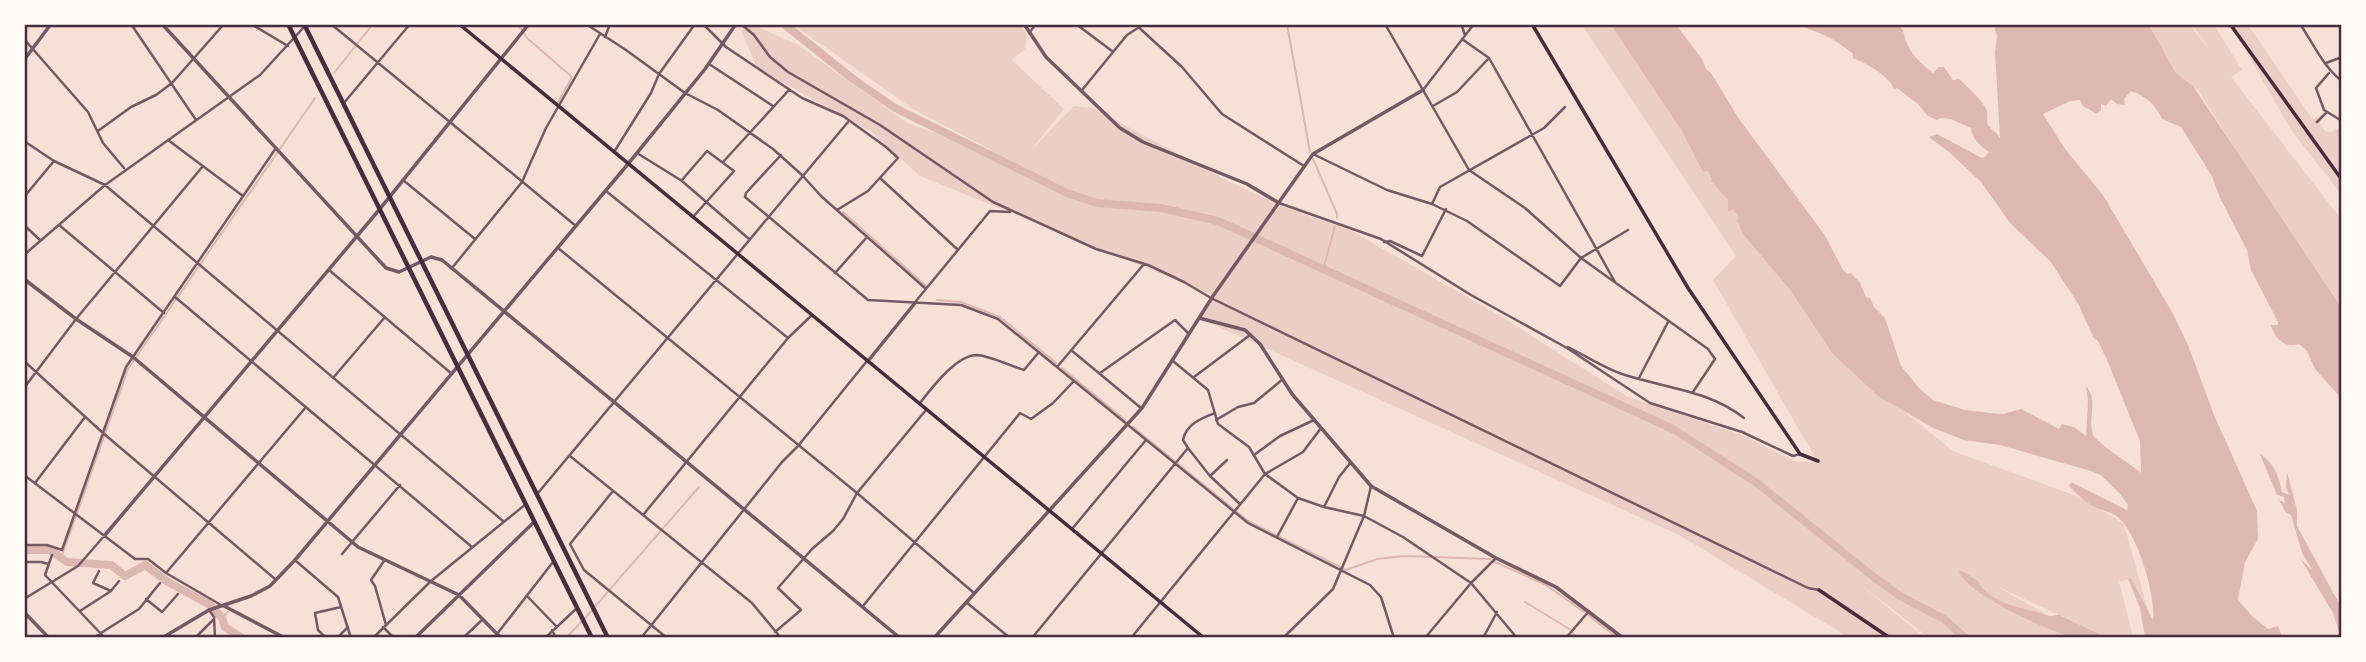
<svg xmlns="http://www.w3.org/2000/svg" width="2366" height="662" font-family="Manrope,sans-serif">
	<rect width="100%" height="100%" fill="#f7e1d7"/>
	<path fill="#ebcfc5" d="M754,25L798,45L909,124L993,151L913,109L794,25H1020L1027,35L1025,49L1012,60L1064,109L1031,150L1074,106L1093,108L1230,182L1286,208L1350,230L1502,317L1628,397L1742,435L1797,462L1817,461L1713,280L1736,256L1582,25H1620L1832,353L1953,451L2079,497L2124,524L2149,614L2131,578L2119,582L2133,637H2107L1996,586L2086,637H1928L1857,582L1924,637H1848L1679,535L1199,318L1213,295L920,176L870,131L757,68L741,30Z
		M2149,25H2190L2211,51L2192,25H2214L2242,70L2231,77L2341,219V312L2333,295L2274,210L2198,90L2177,74Z
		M2231,25H2248L2311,117L2313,119L2322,115L2319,123L2325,131L2330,132L2341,127V194L2291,130Z"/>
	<path fill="#dcb8b0" d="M1611,25H1676L1702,59L1706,69L1711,73L1739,119L1824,234L1843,270L1847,274L1851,273L1860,283L1866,297L1870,298L1874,307L1885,318L1901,366L1919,388L1933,400L1965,410L1990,413L2004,414L2021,409L2059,429L2062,424L2074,427L2086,436L2088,402L2086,386C2099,401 2087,418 2093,435C2097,443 2131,464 2141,473L2140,441L2107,360L2098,341L2093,337L2079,305L2050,261L2010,223L1981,182L1950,153L1929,137L1937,134L1982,158L1985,157L1989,152C1981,147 1972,139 1971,128L1951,119L1941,118L1937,120L1928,116L1918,104L1897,88L1894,89C1887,74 1867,64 1853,58V54C1836,39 1819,32 1797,25H1899C1904,31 1904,34 1906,41C1910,54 1923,65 1933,73L1939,67H1944L1953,80L1959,79C1969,89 1978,95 1985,107C1989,113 1986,120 1988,125C1990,128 1998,134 2000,138L1995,52L1997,36L1994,25H2149L2176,73L2193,86L2337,301L2342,311L2341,398L2315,369L2307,351L2299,344C2285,349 2275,339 2271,325H2278V322L2251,270L2247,250L2220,198L2212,176L2181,127L2162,119C2155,104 2147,97 2131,91L2124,99L2125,105L2117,104L2111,99L2106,106L2101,104V110L2097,114L2083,106L2080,100L2070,101L2043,114L2065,149L2103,195L2172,312L2188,345L2214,415L2257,511L2258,539L2245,562L2238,600L2252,616L2268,629L2278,626L2282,637H2145L2140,608L2128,579L2131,578L2153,620C2156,595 2136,528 2115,515C2110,512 2104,511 2099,509C2086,503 2078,496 2069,486L2071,482L2127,510L2128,505L2120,494L2101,475L2091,471L2000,445L1964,440L1933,428L1878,396L1832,353L1791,291L1743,234L1737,220L1739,218L1733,209L1728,212V200L1711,181L1712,179L1708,171L1703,172L1682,131Z
		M2260,454C2275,465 2278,474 2282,492L2289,495L2286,487L2287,472L2297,510V526L2341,607L2340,635L2333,613L2300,558L2313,571L2302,553L2291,515L2286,513L2279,500L2285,503L2284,497L2277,495Z
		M1959,571H1962L1978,581C1989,605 2027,608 2050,616L2059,615L2106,637C2096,638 2083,640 2073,637C2050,632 1964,593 1959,571Z"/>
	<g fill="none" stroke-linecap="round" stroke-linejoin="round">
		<path stroke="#dcb8b0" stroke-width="2" d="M518,24L527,38L572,77L558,102
			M1287,24L1310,152
			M334,73L373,24
			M1313,159L1337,214V218
			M843,212L926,286
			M1323,270L1335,226
			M937,300L961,302L1000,317L1056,363
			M1062,368L1125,420
			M1133,427L1248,521L1346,570L1377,559L1404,556L1490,559
			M61,558L128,369L315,98
			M1495,562L1546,585L1584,612
			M1525,602L1571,630
			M1588,615L1618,638
			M222,618L228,612
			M585,618L699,487
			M1573,633L1577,638
			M566,638L581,622"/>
		<path stroke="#dcb8b0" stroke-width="8" d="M784,24L853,79L895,108L1067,193L1097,203L1161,208L1218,221L1673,429L1757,483L1875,578L1900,596L1944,619L1965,638
			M24,550H50L67,562L111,565L125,576L145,565L168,582L210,605L222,618L225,627L242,638"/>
		<path stroke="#755966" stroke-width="2.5" d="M131,24L196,120
			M251,24L288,46
			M331,24L576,226
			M586,24L626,50L685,93L718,110L773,149L802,175L821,196L926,289
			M703,24L726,47L802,98L843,116L886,147L898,158L868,191L837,210
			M741,24L754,35L770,57L788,72L880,125L993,202L1096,249L1148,265L1184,282L1211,298L1808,588L1819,590
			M1076,24L1112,51
			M1135,24L1182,67L1222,114L1304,166
			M1385,24L1469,170L1525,208L1581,258L1708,349L1715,359L1693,392
			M1461,24L1465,35
			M2300,24C2313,43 2324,68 2342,81
			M1029,33L1036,24
			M605,37L610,24
			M24,39L88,112L103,143L124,168
			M1462,39L1489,58L1615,282
			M2326,63L2342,57
			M709,64L773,106
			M2329,73L2316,88L2324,110L2342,121
			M1082,90L1127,35L1144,24
			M1423,90L1474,24
			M343,104L410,24
			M1433,106L1457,92L1489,58
			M2317,122L2327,112
			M98,131L131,107L156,95L172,83L224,24
			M168,140L243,196
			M24,141L54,161L105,185L503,521
			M614,152L651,93L659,74L695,24
			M637,153L682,181L749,239
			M1313,154L1387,190L1432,204L1467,221L1560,286L1581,258L1628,230
			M781,155L746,193L745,197L868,300L961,305L998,319L1248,523L1370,585L1381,597L1394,638
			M723,162L789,90
			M880,178L957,249
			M403,180L475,239
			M682,180L707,151L734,171L693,217
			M606,191L788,338
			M24,197L54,161
			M1279,203L1381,239L1471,295L1567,348L1650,403L1742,432L1793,456L1800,454
			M1432,204L1440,187L1544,128L1565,107
			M24,225L40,240
			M59,225L164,313
			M1384,242L1390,241L1422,256L1446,209
			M558,248L857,493L974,593
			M24,255L105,185L260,75L304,27
			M452,268L522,182L546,128L600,34
			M329,270L452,374
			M835,273L867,237
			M175,297L472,547
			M916,301L990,211L1010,212
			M1568,347C1586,356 1604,368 1622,374C1664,388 1709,390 1744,418
			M1071,350L1141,408
			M24,361L103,433L275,579
			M1173,361L1208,390L1218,424L1249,447L1265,474L1298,498L1324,507L1364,516L1403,537L1471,583L1517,638
			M1057,367L1144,264
			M1100,373L1175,320L1189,334
			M1194,377L1250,335
			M333,378L385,317
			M1639,378L1668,322
			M24,388L76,319L203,166
			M920,403C931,389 956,355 977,355C990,356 1011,366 1024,370L1039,352
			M1216,420L1238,407L1254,403L1283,379
			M1188,448L1210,476L1240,504
			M1254,455L1280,436L1314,420
			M570,456L752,603L781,638
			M24,475L135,559H148L166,573L221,605
			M1210,476L1227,460
			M35,483L85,417
			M613,491L570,544L584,570L667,638
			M538,493L848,122
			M1324,507L1339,477L1351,462
			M643,515L788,338L812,315
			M1072,529L1146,440
			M1277,537L1298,498
			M24,545H47L62,550L126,367L276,148
			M342,554L400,485
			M52,555L45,575L105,638
			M296,561L338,597L351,638
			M384,561L371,580L375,586L386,625
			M24,562H41L49,564
			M99,571L93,583L111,591
			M166,573L306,407
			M527,596L556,626
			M24,599L78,566L105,535
			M146,599L162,612L178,594
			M966,602L1010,638
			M863,606L1020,413L1031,419L1053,403L1074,381
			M209,610L214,617L215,638
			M80,611L111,591L119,581
			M383,627L394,638
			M552,630L556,638
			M775,632L801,610L778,588L812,549L833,531L843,519L857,493L926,410
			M497,634L553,562
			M324,636L318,630L315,613L341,607
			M93,638L139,609L160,583
			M195,638L213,620
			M337,638L348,627
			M373,638L431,581L526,504
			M463,638L483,619
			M545,638L576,609
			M641,638L782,462L798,446L867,361
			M1032,638L1188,448L1183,440C1186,424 1202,418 1215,413
			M1131,638L1265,474L1303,452L1321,428
			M1283,638L1333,589L1364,516L1371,486
			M1425,638L1471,583L1496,558
			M1483,638L1497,612
			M1566,638L1589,611"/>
		<path stroke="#755966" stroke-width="3.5" d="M162,24L386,268L399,272L431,257L442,260L900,638
			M1024,24L1046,57L1120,128L1143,142L1247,184L1279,203
			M24,60L51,24
			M24,279L76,319L133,357L358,547L459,595L501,638
			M1199,318L1245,330L1260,344L1292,394L1371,486L1496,558L1556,587L1623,638
			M868,361L915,303
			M105,535L379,210L529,24
			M224,606L285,638
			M24,612L49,638
			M162,638L209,610L251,596L270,586L295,560L628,164L705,69L736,24
			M415,638L534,522
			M934,638L1142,408L1213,296L1313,154L1423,90"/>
		<path stroke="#4a2c40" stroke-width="3.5" d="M459,24L1204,638
			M1532,24L1688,288L1800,454L1818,461
			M2230,24L2342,180
			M1819,590L1890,638"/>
		<path stroke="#4a2c40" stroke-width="4.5" d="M288,24L592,638
			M304,24L608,638"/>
	</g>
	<rect width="2366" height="662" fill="none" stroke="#fffaf5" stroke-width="52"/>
	<rect x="26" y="26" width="2314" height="610" fill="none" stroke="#4a2c40" stroke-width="2.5"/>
</svg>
